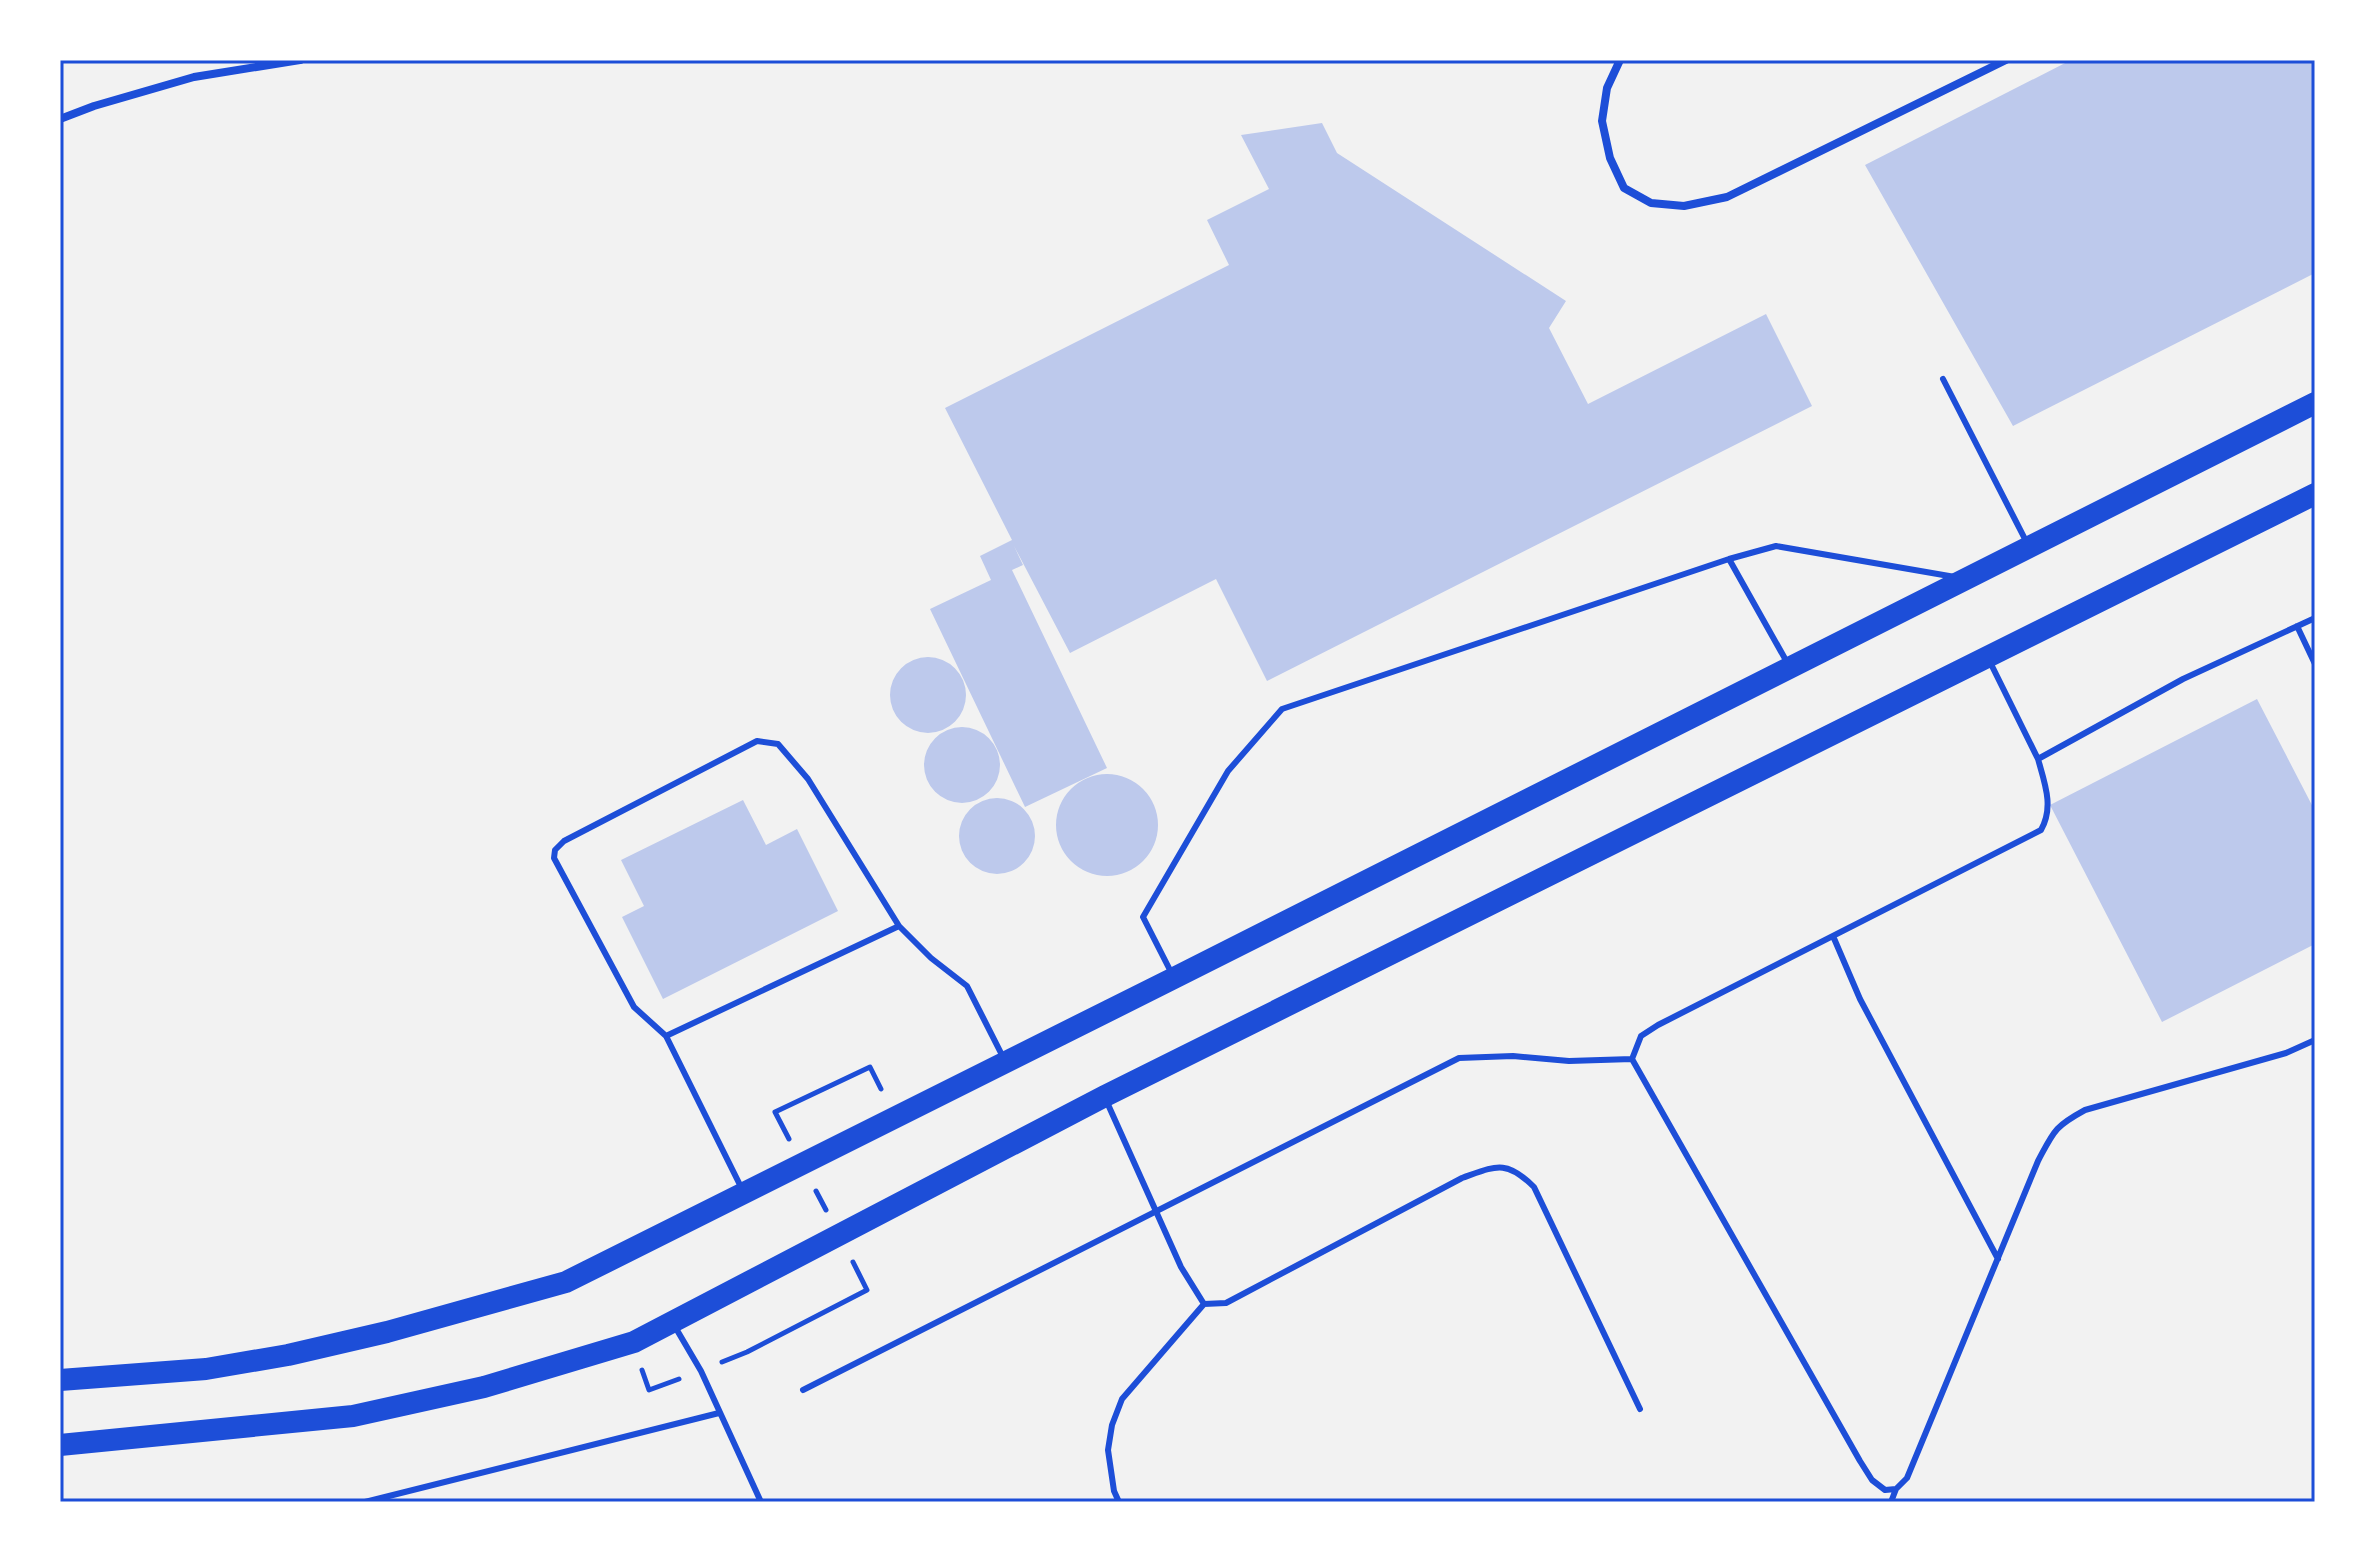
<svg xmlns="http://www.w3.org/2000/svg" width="2375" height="1562" font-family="Jost,sans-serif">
	<rect width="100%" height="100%" fill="#f2f2f2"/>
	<path fill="#bdc9ec" d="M2071,60H2315V273L2013,426L1865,165Z
		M1322,123L1337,153L1566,301L1549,328L1588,404L1766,314L1812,406L1267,681L1216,579L1070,653L1014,546L1023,565L1012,570L1107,768L1025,807L930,609L991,580L980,556L1012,540L945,408L1229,265L1207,220L1269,189L1241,135Z
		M890 695a38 38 0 1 1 76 0a38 38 0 1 1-76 0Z
		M2257,699L2315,811V944L2162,1022L2050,805Z
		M924 765a38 38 0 1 1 76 0a38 38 0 1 1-76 0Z
		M1056 825a51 51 0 1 1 102 0a51 51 0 1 1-102 0Z
		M959 836a38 38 0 1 1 76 0a38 38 0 1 1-76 0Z
		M743,800L766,845L797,829L838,911L663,999L622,917L644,906L621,860Z"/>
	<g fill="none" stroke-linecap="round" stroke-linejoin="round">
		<path stroke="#1d4ed8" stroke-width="5" d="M789,1139L775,1112L870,1067L881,1089
			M816,1191L826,1210
			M722,1362L747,1352L867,1290L853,1262
			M642,1370L649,1390L679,1379"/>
		<path stroke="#1d4ed8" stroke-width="6" d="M1943,379L2027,543
			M1729,559L1788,664
			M2297,626L2315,664
			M1990,662L2038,759
			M899,926L666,1036L634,1007L554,858L555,850L564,841L757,741L778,744L808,779L899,926L931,958L967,986L1004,1059
			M1833,936L1860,999L1998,1259
			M1172,974L1143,917L1228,771L1282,709L1729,559L1776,546L1955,577
			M666,1036L741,1187
			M1632,1059L1860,1461L1872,1480L1885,1490L1896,1489L1907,1478L2038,1161C2054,1131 2054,1127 2085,1110L2286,1053L2315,1040
			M1106,1100L1181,1267L1204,1304L1226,1303L1462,1178C1496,1166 1506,1159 1534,1187L1640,1409
			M674,1325L701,1371L761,1502
			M803,1390L1459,1058L1513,1056L1569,1061L1632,1059L1641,1036L1658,1025L2041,830C2054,807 2045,784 2038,759L2183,679L2315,618
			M365,1502L719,1413
			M1119,1502L1114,1491L1108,1450L1112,1425L1122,1399L1204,1304
			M1891,1502L1896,1489"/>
		<path stroke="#1d4ed8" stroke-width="8" d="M1620,60L1607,88L1602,121L1610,158L1624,188L1651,203L1684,206L1727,197L2006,60
			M60,119L94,106L194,77L300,60"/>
		<path stroke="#1d4ed8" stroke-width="22" d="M60,1380L206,1369L288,1355L387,1332L566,1282L1174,978L2315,403
			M60,1445L353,1416L484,1387L634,1342L1105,1096L2315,494"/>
	</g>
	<rect width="2375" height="1562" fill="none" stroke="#ffffff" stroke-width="124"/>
	<rect x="62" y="62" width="2251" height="1438" fill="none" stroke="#1d4ed8" stroke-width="3"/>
</svg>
